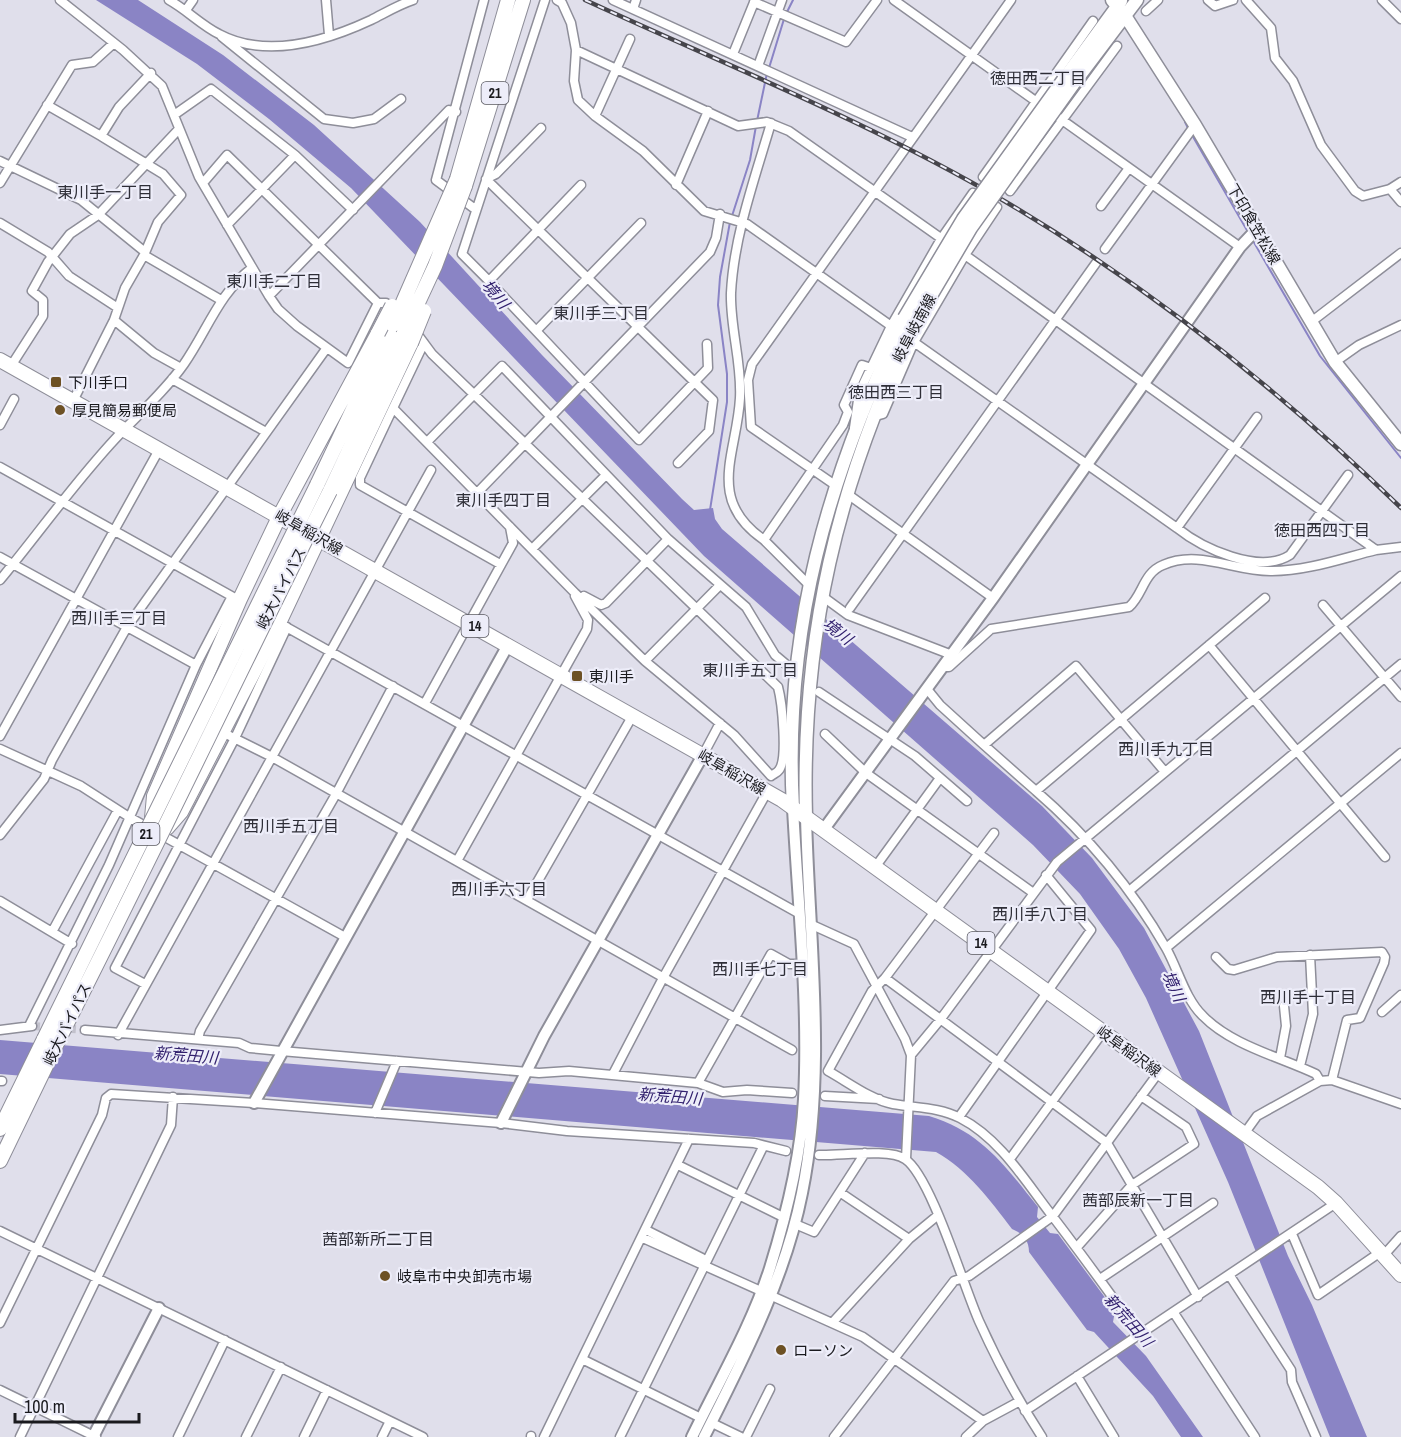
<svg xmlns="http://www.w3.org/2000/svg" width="1401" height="1437" font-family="'Archivo Narrow','Noto Sans JP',sans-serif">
	<rect width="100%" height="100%" fill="#e0dfeb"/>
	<path fill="#8a84c5" d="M96,0H138L223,55L314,125L420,222L542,355L682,499L694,510L713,508L715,519L722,529L1042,806L1092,858L1144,928L1199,1031L1288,1256L1312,1305L1367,1437H1330L1228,1182L1146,998L1119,949L1080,894L1033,845L704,556L351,188L269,119L197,64Z
		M0,1040L929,1116C982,1132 1005,1166 1038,1207L1037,1217L1050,1233L1058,1234L1115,1311L1113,1322L1146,1356L1203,1437H1181L1153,1396L1094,1332L1087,1330L1029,1252C1029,1240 1022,1233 1012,1229C990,1200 968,1170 936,1152L0,1074Z"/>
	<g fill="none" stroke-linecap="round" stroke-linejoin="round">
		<path stroke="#8a84c5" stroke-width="2" d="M786,14L793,0
			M769,68L784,19
			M757,121L767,73
			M1185,122L1189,130
			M1192,135L1248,232
			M732,216L750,160L756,126
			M1252,239L1320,356L1401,458
			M710,510L727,402V374L718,305L720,277L730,222"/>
		<path stroke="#c2c1cc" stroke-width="8" stroke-dasharray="8 4" stroke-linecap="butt" d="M32,1026L85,1030"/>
		<defs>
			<path id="minor" d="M60,0L123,50L162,86L199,177L269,296L278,309L297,326L348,363L378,303
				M169,0C187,10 201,25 219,34C266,59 326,41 371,20C385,13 398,5 413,0
				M326,0L329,35
				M545,0L462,254L489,281L581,185
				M557,0L562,3L571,23L576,50L574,81L578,100L595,116L643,151L704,211L747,224L894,328
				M613,0L912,137
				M894,0L1240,247
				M1208,0L1215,6L1233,0
				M1246,0L1271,28L1275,58L1293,81L1321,145L1355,191L1363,196L1390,189L1401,182
				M1382,0L1401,19
				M754,2L846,42L877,0
				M633,9L636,0
				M186,10L193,0
				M1146,11L1158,0
				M222,37L324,119L353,123L374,119L401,99
				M576,50L738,126L767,122L789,131L952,246
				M733,54L755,0
				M758,66L782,0
				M47,105L101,136L119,107L151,73
				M174,115L211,89L295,155L227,225
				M595,116L630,39
				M541,128L496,174L486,179L713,400L709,431L678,463
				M295,155L353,210
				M0,161L81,200L145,252
				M983,177L1093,21
				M0,183L72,65L93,62L114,43
				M203,183L227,155L378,303H386L393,309
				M676,185L708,111
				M1390,189L1401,202
				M1010,191L1117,46
				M1101,206L1129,168
				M475,209L436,180L484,0
				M0,223L48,252L69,276L118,308
				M1105,249L1195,125
				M962,253L965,255L997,207
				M144,255L221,300
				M489,281L639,440L708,368L707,344
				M269,296L449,110L456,112
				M114,320L154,353L181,368
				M1311,322L1401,253
				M537,330L641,223
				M415,331L432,354L778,687C782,702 788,759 779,770C777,773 773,774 771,776L734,735L645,661L575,593L393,408L424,343
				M911,340L1177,528L1257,417
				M1335,362L1359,345L1401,325
				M11,366L43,316V300L32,291L48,262L70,234L98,215L179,129
				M172,379L266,432
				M73,401L114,320L125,288L144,255L158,222L181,195L163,174L101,136
				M393,408L360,478V485L500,564
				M872,417L883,414L914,342L965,255L1376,550L1401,547
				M0,425L14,399
				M854,428L859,393L891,326L941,239L973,193
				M427,442L502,366L668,539L746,607L775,655L788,666
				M0,467L235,598
				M835,485L751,427L748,380L752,364L1011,0
				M478,492L710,252L716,238L720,214
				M846,493L993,598
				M1177,528C1202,548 1259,575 1290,555L1348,475
				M764,540C705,499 737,454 740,398C742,363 730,328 731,293C734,235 755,178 771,123
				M532,549L606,475
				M0,557L196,665
				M0,580C39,533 74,483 116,438C139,414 165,391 184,364C207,331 219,293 252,268
				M809,585L764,540L843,425L848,412L844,405L862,365L871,368
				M584,596L601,605L606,603L668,539
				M822,596L848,615L952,655
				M1265,598L1036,791C1088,836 1132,889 1166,948C1178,969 1185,999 1203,1016C1231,1045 1280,1057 1316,1074L1320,1081
				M1323,605L1401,697
				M850,608L1096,263
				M279,623L798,913
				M1209,645L1385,857
				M645,661L720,585
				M944,667H949L991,629L1129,607C1143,595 1143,573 1163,565C1199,549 1235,572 1272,571C1307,571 1343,558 1376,550
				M927,689L940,705L984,745
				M819,692L915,756L967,801
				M425,703L513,543L510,527
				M226,734L272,757L792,1050
				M825,734L866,773L1032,892
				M0,736L160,448
				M0,749L81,786L129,817L345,937
				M703,755L720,723
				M1036,791L984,745L1076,666L1165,772
				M994,833L885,978L872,991L828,1071C848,1082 871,1100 893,1104C916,1108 939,1107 960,1118C999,1138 1024,1179 1050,1213C1081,1253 1110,1294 1140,1335
				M0,835L44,779L52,760L127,627L326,349
				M457,861L587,629L588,620L575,596
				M876,866L940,778
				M1129,891L1401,664
				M527,900L633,715
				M0,901L72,944
				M810,924L854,944L905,1039L911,1055L906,1159
				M52,932L118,810
				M1166,948L1401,753
				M1216,957L1228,969L1234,970L1277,957L1382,952L1385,957L1384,963L1360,1018L1347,1020L1332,1080
				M885,978L1107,1143L1198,1297
				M145,984L115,968L235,738L287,627
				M1382,1012L1401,995
				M29,1026L109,865L196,665L231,598
				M0,1030L32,1026
				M85,1030L239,1043L250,1048L281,1051L539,1073L569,1071L698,1083L723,1092L747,1090L792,1093
				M118,1035L431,470
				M198,1039L200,1031L336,794L393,686
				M911,1055L940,1020L1057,862L1401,576
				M1280,1058L1286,1026L1284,1006
				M1300,1066L1313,1014L1310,955
				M613,1074L663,978L767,792
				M0,1081H2
				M698,1083L771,954L789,964H801
				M825,1096L879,1099
				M375,1113L397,1061
				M959,1117L1091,930L1046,875
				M1244,1134L1257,1116L1320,1081L1332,1080L1401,1104
				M819,1155C839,1156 890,1148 905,1159C931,1176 964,1288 979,1321C997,1361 1018,1400 1042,1437
				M1010,1159L1103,1032
				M678,1165L785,1218
				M841,1193L909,1239
				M795,1224L814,1232L865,1153
				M646,1230L702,1258L705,1264
				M0,1231L423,1437
				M1292,1234L1318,1295L1382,1251
				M643,1238L863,1337L983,1421
				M1077,1247L1132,1185L1194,1144L1186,1127L1141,1096
				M1384,1255L1401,1236
				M1230,1276L1291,1370L1292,1382L1316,1437
				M1100,1279L1213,1203
				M1174,1313L1255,1437
				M833,1322L909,1239L937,1216
				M0,1323L102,1115L106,1098L111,1094L254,1103L501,1123L567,1131L754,1143L786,1151
				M582,1359L701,1418
				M1077,1376L1114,1437
				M0,1390L96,1437
				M1025,1411L1336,1203
				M712,1423L741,1437
				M20,1437L171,1125L173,1097
				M178,1437L225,1340
				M246,1437L281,1367
				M304,1437L327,1390
				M382,1437L390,1421
				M531,1437V1436
				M544,1437L689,1139
				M620,1437L763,1147
				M746,1437L770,1389
				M834,1437L954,1281L969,1276L1053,1216L1159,1072
				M966,1437L983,1421L1020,1401"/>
			<path id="tertiary" d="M824,829L993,598L1240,247L1257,229
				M254,1103L508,645
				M501,1123L544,1036L703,755
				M93,1437L159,1308
				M692,1437C718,1383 752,1325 770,1268C787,1213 801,1157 804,1099C809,1003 798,904 793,808
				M704,1437C743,1359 785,1279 802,1193C827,1070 809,941 806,817"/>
			<path id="secondary" d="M1112,0L1124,14L1195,125L1335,362L1401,444
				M1063,80L1121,1
				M1072,86L1137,0
				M793,808C783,630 828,477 904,318
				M806,817C801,638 837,483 915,323"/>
			<path id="primary" d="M0,360L782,800L1318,1187L1336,1203L1401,1275"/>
			<path id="trunk" d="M457,179L508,0
				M465,186L523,0
				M317,485L393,325
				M330,491L403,335
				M152,818L154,796L240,599L280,515L378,333
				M167,828L181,812L279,623L411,343
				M0,1129L44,1039
				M0,1161L58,1041"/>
		</defs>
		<use href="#minor" stroke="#8e8e99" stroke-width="11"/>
		<use href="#tertiary" stroke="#8e8e99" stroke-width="14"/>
		<use href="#secondary" stroke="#8e8e99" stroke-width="15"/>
		<use href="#primary" stroke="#8e8e99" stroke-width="16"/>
		<use href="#trunk" stroke="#8e8e99" stroke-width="16"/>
		<use href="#minor" stroke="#fff" stroke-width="8"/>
		<use href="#tertiary" stroke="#fff" stroke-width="10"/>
		<use href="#secondary" stroke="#fff" stroke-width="12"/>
		<use href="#primary" stroke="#fff" stroke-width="14"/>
		<use href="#trunk" stroke="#fff" stroke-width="14"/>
		<defs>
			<path id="rail" d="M585,0C726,65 872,123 1006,202C1151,288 1281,391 1401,508"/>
		</defs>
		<use href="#rail" stroke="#46454b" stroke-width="4.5"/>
		<use href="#rail" stroke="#ededf9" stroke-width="2" stroke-dasharray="7" stroke-linecap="butt"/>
		<defs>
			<path id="secondary-bridge" d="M904,318L963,219L1063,80
				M915,323L971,228L1072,86"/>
			<path id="trunk-bridge" d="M393,325L457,179
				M378,333L392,306
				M403,335L435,266L465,186
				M411,343L424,311
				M44,1039L317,485
				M58,1041C151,859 238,674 330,491"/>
		</defs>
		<use href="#secondary-bridge" stroke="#8e8e99" stroke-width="15" stroke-linecap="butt"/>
		<use href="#trunk-bridge" stroke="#8e8e99" stroke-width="16" stroke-linecap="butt"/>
		<use href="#secondary-bridge" stroke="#fff" stroke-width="12"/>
		<use href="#trunk-bridge" stroke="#fff" stroke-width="14"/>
	</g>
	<g fill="#6d5124" stroke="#ededf9" stroke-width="2">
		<rect x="50" y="376" width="12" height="12" rx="3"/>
		<circle cx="60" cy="410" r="6"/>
		<rect x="571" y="670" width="12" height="12" rx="3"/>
		<circle cx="385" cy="1276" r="6"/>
		<circle cx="781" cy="1350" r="6"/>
	</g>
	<g text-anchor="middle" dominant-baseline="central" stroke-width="4.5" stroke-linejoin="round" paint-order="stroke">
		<g fill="#ededf9" stroke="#595960" stroke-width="1.5">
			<rect x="481.5" y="82" width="27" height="22" rx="4.5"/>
			<rect x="461.5" y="615" width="27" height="22" rx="4.5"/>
			<rect x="132.5" y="823" width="27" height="22" rx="4.5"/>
			<rect x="967.5" y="932" width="27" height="22" rx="4.5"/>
		</g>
		<g font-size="14" font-weight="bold" fill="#1a1a1e">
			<text x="495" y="93">21</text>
			<text x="475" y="626">14</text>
			<text x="146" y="834">21</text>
			<text x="981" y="943">14</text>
		</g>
		<g font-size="15" fill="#1a1a1e" stroke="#ededf9">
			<text transform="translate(1254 224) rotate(60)">下印食笠松線</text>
			<text transform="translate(914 328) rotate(-62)">岐阜岐南線</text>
			<text transform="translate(309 532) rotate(30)">岐阜稲沢線</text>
			<text transform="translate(281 588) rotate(-63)">岐大バイパス</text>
			<text transform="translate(732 772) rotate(30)">岐阜稲沢線</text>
			<text transform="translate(67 1024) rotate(-64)">岐大バイパス</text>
			<text transform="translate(1129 1051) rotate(36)">岐阜稲沢線</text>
		</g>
		<g font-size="15" fill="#1a1a1e" stroke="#ededf9" text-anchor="start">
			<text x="68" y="382">下川手口</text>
			<text x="72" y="410">厚見簡易郵便局</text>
			<text x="589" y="676">東川手</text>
			<text x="397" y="1276">岐阜市中央卸売市場</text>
			<text x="793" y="1350">ローソン</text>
		</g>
		<g font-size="16" fill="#2e2e37" stroke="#ededf9">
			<text x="1038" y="78">徳田西二丁目</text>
			<text x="105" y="192">東川手一丁目</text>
			<text x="274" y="281">東川手二丁目</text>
			<text x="601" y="313">東川手三丁目</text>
			<text x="896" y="392">徳田西三丁目</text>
			<text x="503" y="500">東川手四丁目</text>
			<text x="1322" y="530">徳田西四丁目</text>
			<text x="119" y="618">西川手三丁目</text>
			<text x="750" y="670">東川手五丁目</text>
			<text x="1166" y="749">西川手九丁目</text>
			<text x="291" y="826">西川手五丁目</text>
			<text x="499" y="889">西川手六丁目</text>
			<text x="1040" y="914">西川手八丁目</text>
			<text x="760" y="969">西川手七丁目</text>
			<text x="1308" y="997">西川手十丁目</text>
			<text x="1138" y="1200">茜部辰新一丁目</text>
			<text x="378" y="1239">茜部新所二丁目</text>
		</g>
		<g font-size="16" font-style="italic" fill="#32216e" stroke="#ededf9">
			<text transform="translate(496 294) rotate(50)">境川</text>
			<text transform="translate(838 631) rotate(38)">境川</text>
			<text transform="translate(1174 986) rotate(65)">境川</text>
			<text transform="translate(186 1055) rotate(5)">新荒田川</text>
			<text transform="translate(670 1096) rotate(5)">新荒田川</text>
			<text transform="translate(1129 1320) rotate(49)">新荒田川</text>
		</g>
	</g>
	<path d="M15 1413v9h124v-9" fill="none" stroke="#1a1a1e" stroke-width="3"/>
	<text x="24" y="1413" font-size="18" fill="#1a1a1e" stroke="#ededf9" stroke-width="4.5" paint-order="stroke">100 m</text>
</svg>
